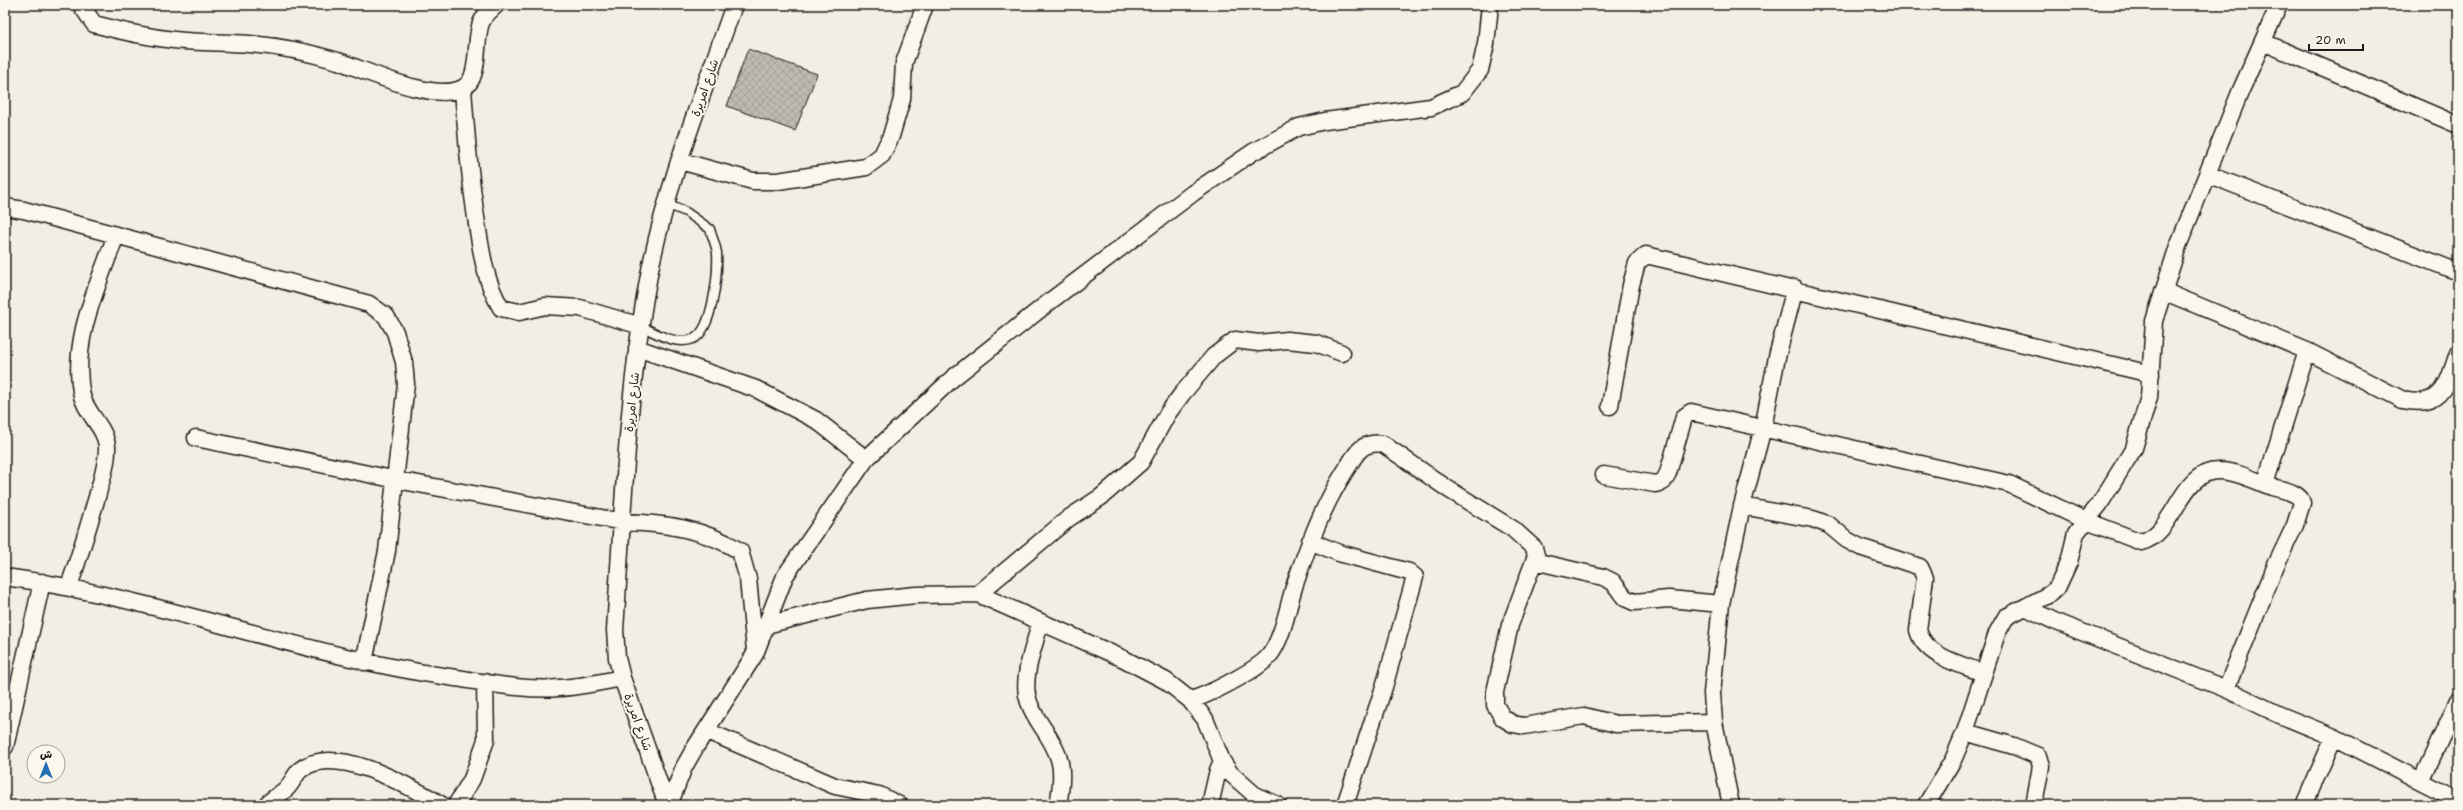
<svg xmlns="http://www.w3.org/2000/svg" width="2463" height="810" font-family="'Shantell Sans','Playpen Sans Arabic',sans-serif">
	<defs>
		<pattern id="building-cross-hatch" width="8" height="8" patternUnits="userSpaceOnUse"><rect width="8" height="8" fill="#bdbab1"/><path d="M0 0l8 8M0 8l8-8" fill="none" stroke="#a29f98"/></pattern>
	</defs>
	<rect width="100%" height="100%" fill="#f2eee4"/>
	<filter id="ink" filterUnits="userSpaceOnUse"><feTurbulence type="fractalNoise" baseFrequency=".025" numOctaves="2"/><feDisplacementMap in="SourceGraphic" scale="8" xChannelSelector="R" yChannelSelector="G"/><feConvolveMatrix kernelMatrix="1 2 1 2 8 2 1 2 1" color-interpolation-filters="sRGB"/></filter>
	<g filter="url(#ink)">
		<path fill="url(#building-cross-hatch)" stroke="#1c1c1c" d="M748,49L817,74L795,131L727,106Z"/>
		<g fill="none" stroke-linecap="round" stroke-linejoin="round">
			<defs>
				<path id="lane" d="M641,326C655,333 677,346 693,339C713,331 718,272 717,253C716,245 712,237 710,229L686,212L666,204"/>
				<path id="street" d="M81,5L94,24C120,31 147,37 174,40C199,43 224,42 249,44C277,46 311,53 338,61C368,71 434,103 463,88C481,79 474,41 481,23C484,15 490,11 496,5
					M2263,42L2458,125
					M463,88C466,134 470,179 477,224C482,255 485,281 501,308L519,312L545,306L580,308L641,326
					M680,161L753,181H778L866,167L882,155L891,136L902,99L904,63L925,5
					M2207,174L2458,272
					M5,207L24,210L369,304L386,316L395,332L404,362L406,384L387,551L364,662
					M2163,291L2307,351L2403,400C2443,409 2447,385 2458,353
					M637,348L756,389L816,420L866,459
					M1610,406L1631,285L1637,263L1646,255L2151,374
					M196,438L397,480L623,522C664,523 705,529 740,551L748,579L755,650
					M1604,475L1655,484L1663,482L1668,473L1684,417L1691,412L2009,484L2084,520L2141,542C2176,534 2179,469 2220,471C2236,471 2256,481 2272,487C2282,490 2300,492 2302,503L2295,525L2276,565L2226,689
					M2265,484L2307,351
					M1742,506L1813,519L1829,525L1847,540L1860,547L1920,567L1925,578L1918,630C1924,656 1962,665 1984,673
					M1310,541L1339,553L1409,572L1415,577L1384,687L1345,805
					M1534,561L1603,577L1613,582L1625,598L1634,602L1669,599L1721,604
					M5,577C156,597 299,655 449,677C485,682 523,691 559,688C580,687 601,682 622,678
					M69,586C80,556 88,527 97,497C101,481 108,463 107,446C105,427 87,415 82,396C70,341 98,286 116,235
					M978,594L1069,518L1101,497L1141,462L1168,413L1182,394L1214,356L1235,340L1259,343L1287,340L1316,343L1342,353
					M2025,607L2054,621L2226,689L2280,715L2334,737L2458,800
					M1040,623C1035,645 1023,672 1027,695C1029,706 1035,716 1041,725C1062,756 1065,768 1058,805
					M766,625L867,600L916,595L978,594L1124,659L1166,681L1190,700L1205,719L1222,761L1230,773L1256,796L1278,805
					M1190,700C1207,696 1259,669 1269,656C1283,639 1288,605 1295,584C1308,546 1322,508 1344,473C1355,456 1360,440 1383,444L1448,489L1513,529L1534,548L1536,555L1534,561L1510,625L1495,692V705L1503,718L1513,724L1524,726L1584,716L1616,724L1714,722
					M707,731L835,786L879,795L899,805
					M1965,732L2014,746L2038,756L2041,766L2034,805
					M5,747L42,582
					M2421,781L2458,701
					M266,805C272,799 281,794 287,788C292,783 295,775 300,770C335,742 410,787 442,805
					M456,805L472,779L486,740L485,682
					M667,805L622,678L617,658L615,630C623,512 627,392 649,275C667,182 703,94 734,5
					M669,805L684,767L696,746L755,654L785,576L866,459L953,378L1053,299L1193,193L1253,152L1299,127L1325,121L1431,107L1462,93L1480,70L1486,44L1490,5
					M1210,805L1218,770L1222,761
					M1731,805L1714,722L1712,693L1721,604L1742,506L1763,428L1777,357L1795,288
					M1926,805L1953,760L1965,732L1997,633L2006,617L2048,595L2057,588L2069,562L2076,533L2099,505L2134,448L2149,397L2154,321L2178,246L2241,90L2279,5
					M2304,805L2334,737"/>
			</defs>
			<use href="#lane" stroke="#1c1c1c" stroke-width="11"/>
			<use href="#street" stroke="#1c1c1c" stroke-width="19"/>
			<use href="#lane" stroke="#fbf7ec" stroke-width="8"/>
			<use href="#street" stroke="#fbf7ec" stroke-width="16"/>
		</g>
	</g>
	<g text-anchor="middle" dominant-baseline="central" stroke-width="4" stroke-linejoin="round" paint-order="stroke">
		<g font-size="12" fill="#1c1c1c" stroke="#fbf7ec">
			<text transform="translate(705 88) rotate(-71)">شارع امريرة</text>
			<text transform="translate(632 402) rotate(-84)">شارع امريرة</text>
			<text transform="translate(638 722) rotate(70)">شارع امريرة</text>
		</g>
	</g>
	<rect width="2463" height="810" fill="none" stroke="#fbf7ec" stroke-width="20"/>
	<rect x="10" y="10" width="2443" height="790" fill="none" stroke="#1c1c1c" stroke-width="1.5" filter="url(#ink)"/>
	<g transform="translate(46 764)"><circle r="19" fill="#fbf7ec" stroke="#a29f99"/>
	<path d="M0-3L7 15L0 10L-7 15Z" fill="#1f6fb2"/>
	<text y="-6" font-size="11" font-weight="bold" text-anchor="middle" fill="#1c1c1c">ش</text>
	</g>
	<path d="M2309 44v6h54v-6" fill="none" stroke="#1c1c1c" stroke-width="2"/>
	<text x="2315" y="44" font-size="12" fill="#1c1c1c" stroke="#fbf7ec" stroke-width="3" paint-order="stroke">20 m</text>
</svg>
